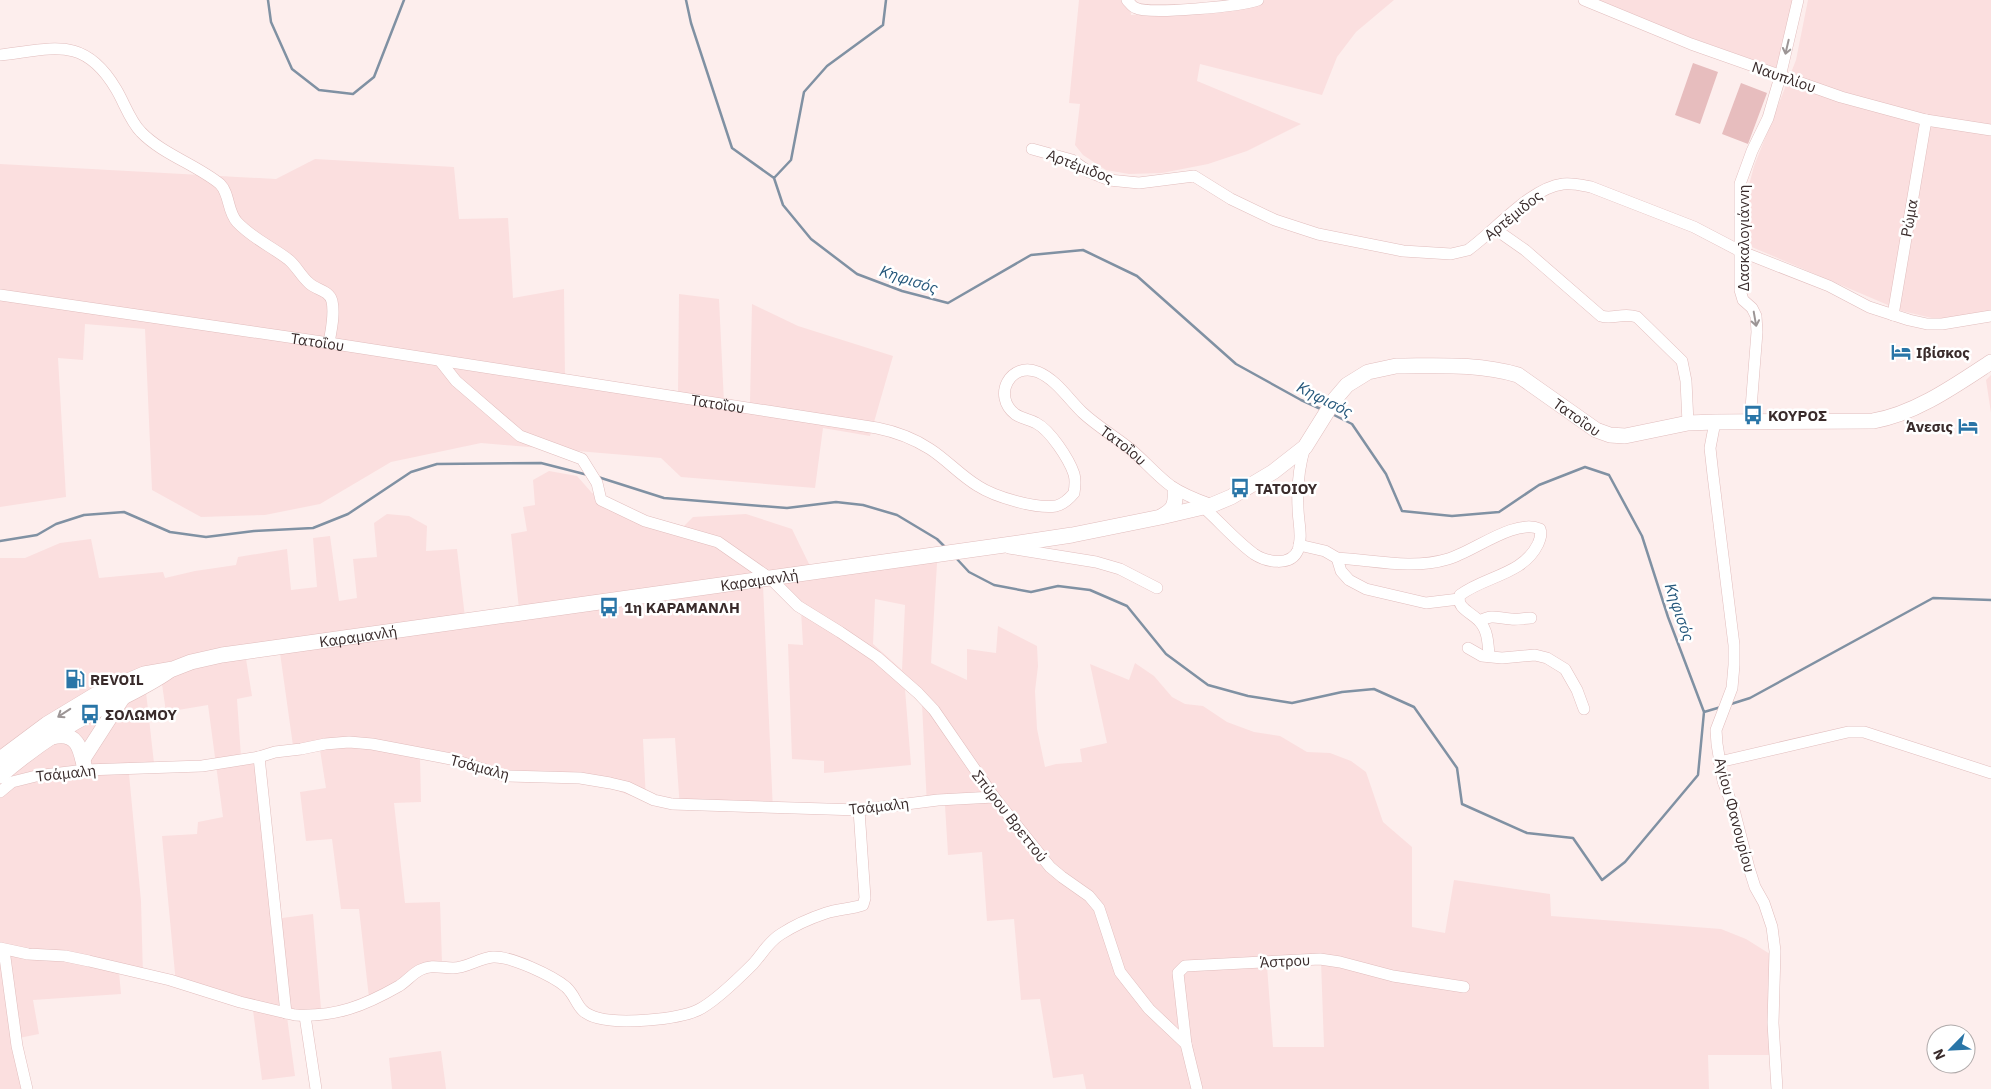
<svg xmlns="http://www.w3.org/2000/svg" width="1991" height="1089" font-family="'IBM Plex Sans',sans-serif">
	<rect width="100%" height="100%" fill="#fdeeed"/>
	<path fill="#fbdfdf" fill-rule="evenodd" d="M1079,0H1130L1131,15L1168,13L1229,0H1394L1356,32L1337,57L1322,95L1200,64L1197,81L1301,124L1247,151L1208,164L1162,173L1129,174L1106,170L1083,155L1075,145L1080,104L1069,103Z
		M1597,0H1795L1779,69L1655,25Z
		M1808,0H1991V311L1940,320L1902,311L1747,245L1745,201L1754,166L1796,60Z
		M315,159L454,167L459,219L508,218L513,298L564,289L565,379L678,391L679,294L719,299L724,403H750L752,304L798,326L893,356L870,436L823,428L815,488L681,477L661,458L481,443L391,462L320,504L265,515L201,517L152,490L145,329L85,324L83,360L58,358L66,497L0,507V164L276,179Z
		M1991,375V413L1986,380Z
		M549,471L577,476L592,493L650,517L684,526L693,517L746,514L792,529L810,566L934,550L937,563L931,663L967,680V649L996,653L998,626L1037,646L1038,666L1035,691L1037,729L1045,767L1056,764L1082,762L1080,749L1107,743L1090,664L1129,680L1135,663L1154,676L1172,697L1185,704L1203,706L1227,722L1254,732L1280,736L1307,752L1330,753L1351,761L1366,772L1383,822L1412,847V927L1445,933L1454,880L1550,894L1551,916L1721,929L1746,939L1778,959L1777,1055H1708L1709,1089H1086L1083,1074L1053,1078L1040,999L1021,1000L1014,919L987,921L982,852L948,855L945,805L927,806L922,704L905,689L911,765L824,773V761L792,759L788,644L803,645L801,611L772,584L763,585L773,811L680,809L675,738L643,739L646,801L604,786L579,783L503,782L439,760L420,757L421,802L394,803L405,903L440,902L442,963L392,985L369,998L359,909H341L332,839L306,841L300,792L326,788L320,750L294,753L280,653L246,659L252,696L237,699L241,757L261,754L282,918L313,914L322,1020L287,1017L295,1076L262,1080L253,1010L176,984L162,836L197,834L198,822L223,817L208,705L166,712L162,684L146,692L155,772L129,774L141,901L143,976L119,972L121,994L33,1000L39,1034L19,1038L30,1089H0V558H25L60,543L91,539L99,578L163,572L165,578L195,571L236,565L238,557L287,549L291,590L317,587L313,538L330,536L339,601L357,598L353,559L377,557L374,523L387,514L409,516L427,526L426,551L457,549L466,626L520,618L511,534L527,531L523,507L535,505L533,480ZM875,599L905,605L902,670L873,644ZM1321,961L1324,1047H1273L1267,966Z
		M441,1051L446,1089H392L389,1058Z"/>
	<path fill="#e7bdbe" d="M1693,63L1718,72L1700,124L1675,115Z
		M1741,83L1767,93L1748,144L1722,134Z"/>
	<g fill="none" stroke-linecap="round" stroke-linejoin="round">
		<path stroke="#8091a3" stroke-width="2.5" d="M268,0L271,22L292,69L319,90L353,94L374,77L404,0
			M686,0L691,23L732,148L774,178L783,205L811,239L857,274L902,291L948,303L1031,255L1083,250L1137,276L1236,364L1301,400L1323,410
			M774,178L791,160L804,92L827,66L883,25L886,0
			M1332,414L1352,424L1386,474L1402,511L1452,516L1499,512L1539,485L1585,467L1609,475L1642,536L1668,617L1704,712L1721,707
			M598,477L664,498L787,508L836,502L863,505L897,515L937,539L945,547
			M0,541L37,535L56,524L84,515L124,512L170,532L206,537L254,531L313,528L348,514L411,472L437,464L541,463L588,475
			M956,558L969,572L994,585L1031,592L1058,586L1090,590L1127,606L1166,654L1208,685L1248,696L1292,703L1342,692L1374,689L1414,707L1457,768L1462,804L1527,833L1573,838L1602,880L1625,862L1698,775L1704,712
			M1731,704L1750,698L1933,598L1991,600"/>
		<defs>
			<g id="minor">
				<path d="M1127,0C1130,3 1132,7 1136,8C1149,15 1242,6 1258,0"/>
				<path d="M1584,0L1691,44L1841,97L1926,120L1991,130"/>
				<path d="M0,55C53,49 84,35 116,89C124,102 130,121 141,132C162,154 197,165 220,184C230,194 227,211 237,222C253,239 271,246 289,260C297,267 301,276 309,283C316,290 329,290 332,301C335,315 331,330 329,343"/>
				<path d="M1032,149L1072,160L1089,172L1109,180L1139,183L1194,176L1231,199L1275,220L1318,234L1403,251L1451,254L1468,250C1496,230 1530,188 1563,184C1573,183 1581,185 1591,187L1694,227L1740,251L1829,286L1869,307L1909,320L1927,324H1942L1991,316"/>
				<path d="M1495,229L1525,250L1601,316C1613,320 1622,312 1637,317L1682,361L1686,381L1688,423"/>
				<path id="s1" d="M0,295L329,343L877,428C897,432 913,438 930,449C947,460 961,476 978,486C995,497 1036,509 1056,506C1064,504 1069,499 1074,493C1075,487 1076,481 1074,474C1069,459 1050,430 1036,423C1029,419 1022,419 1015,414C992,396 1010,361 1038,372C1057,380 1069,400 1083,413C1097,426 1114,436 1129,448C1143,459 1156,475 1171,486C1184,495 1198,500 1212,505"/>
				<path d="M1893,315L1926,120"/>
				<path d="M441,362L456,381L520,436L582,459L597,483L601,500L645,521L718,542L771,579L798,606L840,632L877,657L918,693L934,710L994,797L1050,867L1062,877L1089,896L1099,908L1120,972L1149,1009L1186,1044L1197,1089"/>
				<path d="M1750,421L1757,332L1756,316L1752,308L1743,300L1740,290V184L1752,151L1768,118L1780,77L1798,0"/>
				<path d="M1715,422L1710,448L1713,475L1734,645V665L1732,688L1716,730L1717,744L1723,781L1734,810L1749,868L1755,887L1764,903L1772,927L1775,951L1773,1023L1777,1089"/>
				<path d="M1203,507C1220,522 1236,541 1254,554C1266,562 1291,567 1298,550C1303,537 1298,521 1298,508C1297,488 1299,466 1305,447"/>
				<path d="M1299,545L1325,551L1337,558C1373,560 1412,570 1448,559C1473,552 1515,518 1540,529C1542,535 1540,539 1538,544C1523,575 1485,576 1460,595C1455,608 1473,613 1480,622C1488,631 1488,644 1489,655"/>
				<path d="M1009,548L1096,562L1120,569L1157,588"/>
				<path d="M1337,558L1341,571L1349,580L1366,589L1426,603L1459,599"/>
				<path d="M1480,621C1493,614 1496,618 1511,619C1517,620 1524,618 1531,618"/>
				<path d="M1468,648L1482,656L1502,658L1535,655L1547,658L1565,669L1577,690L1584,709"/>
				<path d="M259,757L286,1013"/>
				<path d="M1719,762L1848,732H1864L1991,773"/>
				<path d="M0,792L12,782L36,776L85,770L202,766L259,757L275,752L301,749L325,744L349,742L372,744L451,759L505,776L580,778L610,783L627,787L654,800L672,804L859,810L938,800L994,797"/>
				<path d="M0,948L28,954L65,956L89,961L170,980L240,1002L295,1015C336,1017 364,1006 399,986C407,981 412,974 420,970C432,964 441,968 453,968C467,968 479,958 493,957C511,956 553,976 566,987C579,999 575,1012 598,1018C620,1024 677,1020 698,1010C715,1002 740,977 753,964C763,953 768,942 781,934C795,925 811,918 826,913C838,909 851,909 863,905L865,898L859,810"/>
				<path d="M4,950L17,1046L27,1089"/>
				<path d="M305,1016L316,1089"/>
				<path d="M1186,1044L1178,973L1185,966L1320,959L1340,962L1393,976L1464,987"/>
			</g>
			<g id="major">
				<path d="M1162,516C1173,510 1176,505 1175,492"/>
				<path d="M52,737C78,730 81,750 85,770"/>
				<path id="s2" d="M0,759L47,724L95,695L144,674L173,669L191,662L222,655L1019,543L1072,535L1161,517L1212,505L1231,497L1273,472L1305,447L1335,399L1347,385L1368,372L1396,366C1437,366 1478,363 1518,375L1596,430L1610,435L1625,436L1688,423L1715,422L1873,421C1915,414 1956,385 1991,362"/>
				<path d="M83,759L123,697"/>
				<path d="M0,776C28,752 59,730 92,713C118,699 145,688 169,671"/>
			</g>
		</defs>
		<use href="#minor" stroke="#e1bdbd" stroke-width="12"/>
		<use href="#major" stroke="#e1bdbd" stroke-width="16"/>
		<use href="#minor" stroke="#fff" stroke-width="11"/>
		<use href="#major" stroke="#fff" stroke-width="15"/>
	</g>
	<defs><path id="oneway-shaft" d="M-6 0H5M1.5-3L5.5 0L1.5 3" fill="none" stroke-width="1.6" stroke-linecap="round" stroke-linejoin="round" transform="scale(1.25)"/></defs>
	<g stroke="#9c9595">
		<use href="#oneway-shaft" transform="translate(1787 47) rotate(103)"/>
		<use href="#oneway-shaft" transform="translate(1755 319) rotate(80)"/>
		<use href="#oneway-shaft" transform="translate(64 713) rotate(147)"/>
	</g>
	<defs>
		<symbol id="hotel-bare" viewBox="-9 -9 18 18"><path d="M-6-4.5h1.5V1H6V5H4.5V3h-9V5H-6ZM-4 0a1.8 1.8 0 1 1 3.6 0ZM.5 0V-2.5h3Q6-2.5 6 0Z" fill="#2975a7" stroke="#fff" stroke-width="2.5" paint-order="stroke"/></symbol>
		<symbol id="bus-bare" viewBox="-9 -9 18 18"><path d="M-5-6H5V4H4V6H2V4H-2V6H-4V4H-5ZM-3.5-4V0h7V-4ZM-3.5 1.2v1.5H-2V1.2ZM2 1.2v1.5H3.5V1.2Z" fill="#2975a7" stroke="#fff" stroke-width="2.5" paint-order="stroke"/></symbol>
		<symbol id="fuel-bare" viewBox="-9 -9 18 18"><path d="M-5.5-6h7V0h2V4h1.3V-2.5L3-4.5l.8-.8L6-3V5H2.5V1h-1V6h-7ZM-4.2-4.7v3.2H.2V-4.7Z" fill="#2975a7" stroke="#fff" stroke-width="2.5" paint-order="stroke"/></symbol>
	</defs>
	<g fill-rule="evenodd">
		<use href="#hotel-bare" x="1887" y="338" width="28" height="28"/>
		<use href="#bus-bare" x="1739" y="401" width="28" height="28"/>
		<use href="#hotel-bare" x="1954" y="412" width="28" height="28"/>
		<use href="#bus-bare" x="1226" y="474" width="28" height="28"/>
		<use href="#bus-bare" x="595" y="593" width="28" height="28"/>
		<use href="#fuel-bare" x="61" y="665" width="28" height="28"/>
		<use href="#bus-bare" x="76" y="700" width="28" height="28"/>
	</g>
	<g text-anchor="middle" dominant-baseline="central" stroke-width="5" stroke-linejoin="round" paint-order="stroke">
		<g font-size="15" fill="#392b2b" stroke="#fff">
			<text transform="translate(1784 77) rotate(19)">Ναυπλίου</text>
			<text transform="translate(1080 166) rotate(21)">Αρτέμιδος</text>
			<text transform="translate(1513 215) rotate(-39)">Αρτέμιδος</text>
			<text transform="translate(1909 218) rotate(-80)">Ρώμα</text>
			<text transform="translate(1743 238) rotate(-90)">Δασκαλογιάννη</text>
			<text stroke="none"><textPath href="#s1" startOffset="321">Τατοΐου</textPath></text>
			<text stroke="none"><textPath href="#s1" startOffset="726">Τατοΐου</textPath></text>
			<text stroke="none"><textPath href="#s2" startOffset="1684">Τατοΐου</textPath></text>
			<text stroke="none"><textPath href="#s1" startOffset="1400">Τατοΐου</textPath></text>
			<text stroke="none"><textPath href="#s2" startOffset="791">Καραμανλή</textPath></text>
			<text stroke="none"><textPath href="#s2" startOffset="386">Καραμανλή</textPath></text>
			<text transform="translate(480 767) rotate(15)">Τσάμαλη</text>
			<text transform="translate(66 773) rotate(-6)">Τσάμαλη</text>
			<text transform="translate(879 806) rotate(-6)">Τσάμαλη</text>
			<text transform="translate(1735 815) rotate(75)">Αγίου Φανουρίου</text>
			<text transform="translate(1010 816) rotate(52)">Σπύρου Βρεττού</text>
			<text transform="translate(1285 961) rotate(-3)">Άστρου</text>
		</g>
		<g font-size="15" font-weight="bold" fill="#392b2b" stroke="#fff" text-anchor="start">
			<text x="1916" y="352">Ιβίσκος</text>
			<text x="1768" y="415">ΚΟΥΡΟΣ</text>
			<text x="1953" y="426" text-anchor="end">Άνεσις</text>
			<text x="1255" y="488">ΤΑΤΟΙΟΥ</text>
			<text x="624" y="607">1η ΚΑΡΑΜΑΝΛΗ</text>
			<text x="90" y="679">REVOIL</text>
			<text x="105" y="714">ΣΟΛΩΜΟΥ</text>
		</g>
		<g font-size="16" font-style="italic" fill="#26587c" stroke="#fff">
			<text transform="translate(909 279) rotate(18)">Κηφισός</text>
			<text transform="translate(1325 399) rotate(27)">Κηφισός</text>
			<text transform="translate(1680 612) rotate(71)">Κηφισός</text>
		</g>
	</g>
	<g transform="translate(1951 1049) rotate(246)"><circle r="24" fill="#ffffff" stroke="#b0aaaa"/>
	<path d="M0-4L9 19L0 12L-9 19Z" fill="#2975a7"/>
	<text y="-8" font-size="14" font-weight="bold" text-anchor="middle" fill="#392b2b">N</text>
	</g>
</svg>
